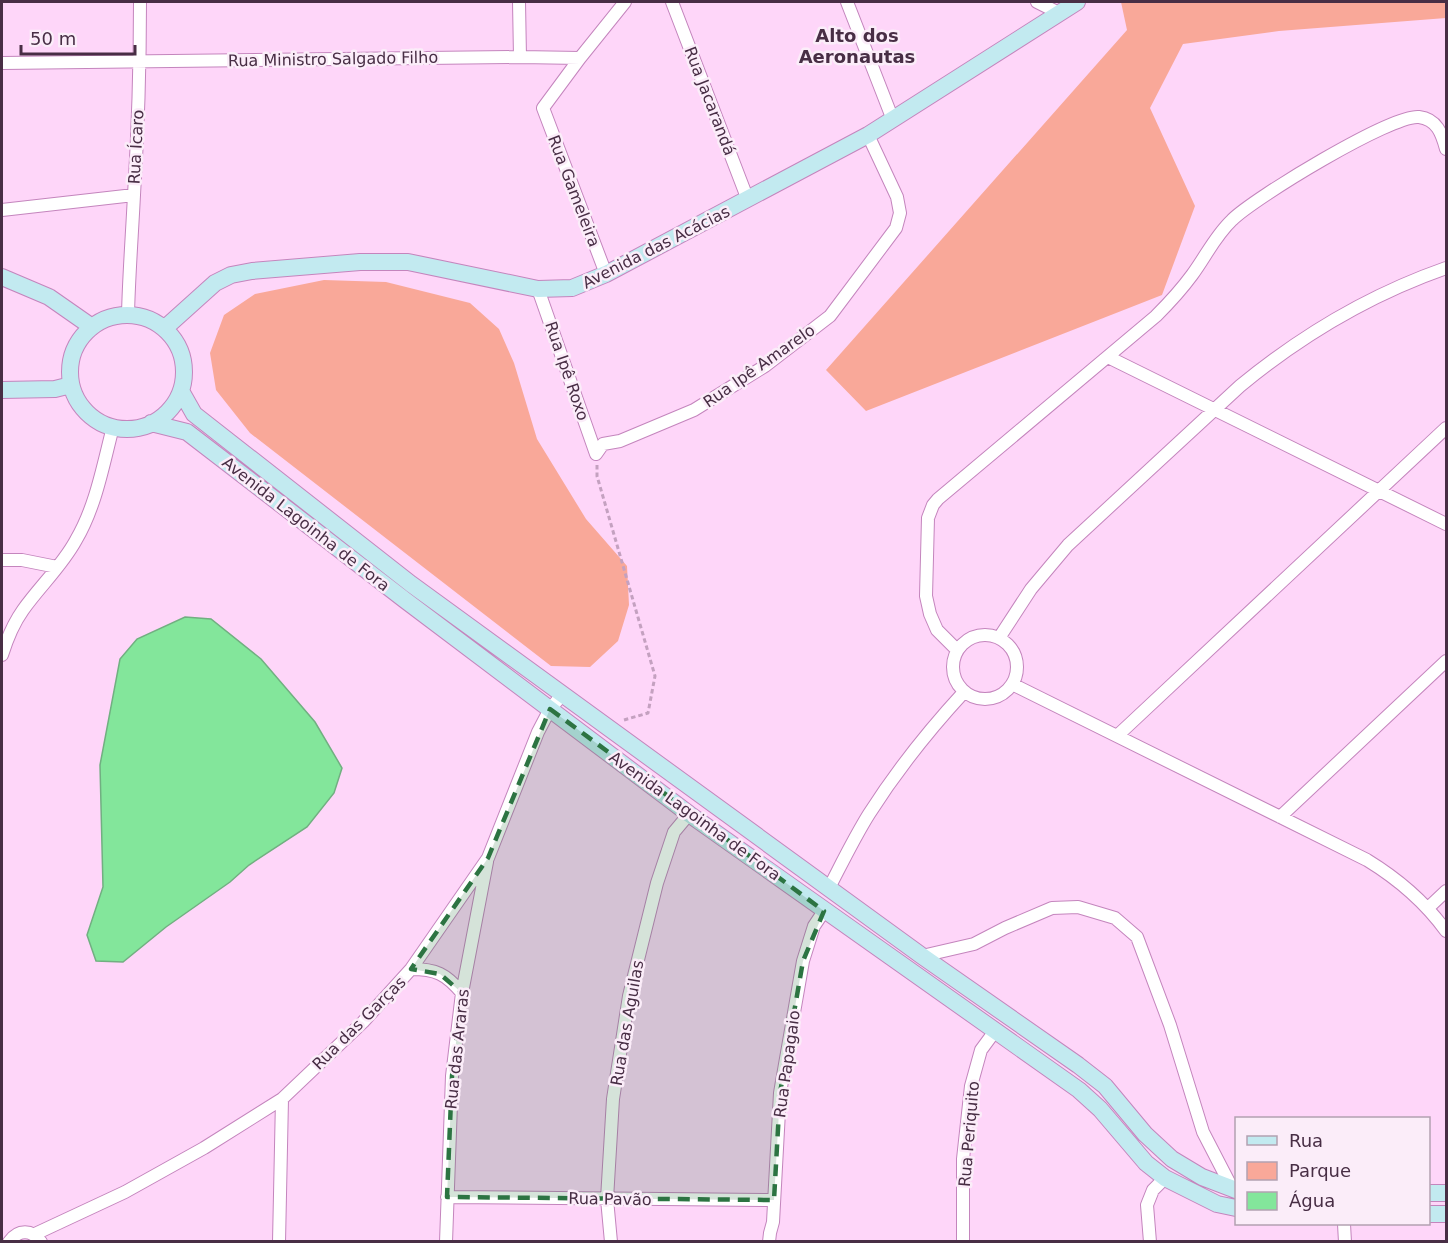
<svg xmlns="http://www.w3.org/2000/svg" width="1448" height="1243" font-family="'DejaVu Sans',sans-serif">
	<rect width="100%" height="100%" fill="#fed6f9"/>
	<path fill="#f9a899" d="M1121,2H1446V18L1279,31L1183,44L1150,108L1195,206L1162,295L866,411L826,370L1127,30Z
		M324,280L386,282L470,303L499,329L514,363L537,439L586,519L627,566L629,605L618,641L590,667L551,666L250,433L216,390L210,353L224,315L255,294Z"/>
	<path fill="#83e69b" stroke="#71af81" stroke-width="1.5" d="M185,617L211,619L261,659L315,722L342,768L334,793L307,827L249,865L230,882L166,927L123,962L96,961L87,935L103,887L100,765L120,659L137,639Z"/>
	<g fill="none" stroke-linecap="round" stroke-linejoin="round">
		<defs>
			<path id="street" d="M519,2L520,57L580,58
				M672,2L748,200
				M847,2L893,120
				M1037,2L1059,13
				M2,63L520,57
				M2,210L134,195
				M606,274L543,108L580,58L625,2
				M538,289L596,454
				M128,314C129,274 132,235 134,195C138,130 140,66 140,2
				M1108,357L1446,524
				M596,454L603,444L620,441L694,410L765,366L830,316L896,228L900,213L897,197L868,135
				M2,560H22L57,567
				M953 667a32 32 0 1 1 64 0a32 32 0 1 1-64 0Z
				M999,638L1031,589L1068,545L1240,386C1303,334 1369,295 1446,268
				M957,650L937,630L930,614L926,596L928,518L933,505L938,499L1156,316C1169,303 1181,290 1192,275C1206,256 1215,236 1232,220C1254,198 1392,114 1419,117C1437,119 1442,134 1446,149
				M2,655C7,639 13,624 23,610C40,586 62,566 76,540C96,506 103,465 113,427
				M1012,684L1367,860C1398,879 1425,902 1446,931
				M1117,736L1446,428
				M1280,817L1446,661
				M829,888C842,863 854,838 869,814C897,770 929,730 964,692
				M1428,908L1446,891
				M922,956L974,944L1005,928L1052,908L1078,907L1115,918L1137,937L1170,1025L1203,1132L1233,1190
				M411,969C436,969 446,974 462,993
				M447,1197L774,1200
				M1344,1224L1345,1242
				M35,1234L125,1192L204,1148L282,1099L363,1022L411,969L488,858L538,732L550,709L562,695
				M9,1242C18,1229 32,1229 41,1242
				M279,1242L282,1099
				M446,1242L452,1076L462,993L487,862
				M611,1242L607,1199L613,1099L629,996L657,883L674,832L689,814
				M769,1242L770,1233L773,1222L780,1093L803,961L814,926L824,911
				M963,1242V1159L971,1086L981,1050L995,1031
				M1150,1242L1147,1205L1153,1190L1165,1178"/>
			<path id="secondary" d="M2,277L49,297L92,327
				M70 372a57 57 0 1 1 114 0a57 57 0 1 1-114 0Z
				M165,328L215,283L231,275L252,271L360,262H408L538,289L572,288L606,274L868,135L1077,2
				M2,390L55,389L71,385
				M181,391L194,414L411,584L922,956L1078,1065L1105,1086L1145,1134L1172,1159L1202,1177L1236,1190
				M151,423L187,432L405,600L689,814L1079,1090L1100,1109L1146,1163L1165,1178L1217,1204L1236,1208
				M1428,1193H1446
				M1428,1214H1446"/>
		</defs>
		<use href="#street" stroke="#c485bd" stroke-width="14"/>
		<use href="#secondary" stroke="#c485bd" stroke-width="18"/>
		<path stroke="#c4a1c0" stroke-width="3" stroke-dasharray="4.5 3" stroke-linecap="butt" d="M597,465V476L655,676L648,713L624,720"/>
		<use href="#street" stroke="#fff" stroke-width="12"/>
		<use href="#secondary" stroke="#c2eaf0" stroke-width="16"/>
	</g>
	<path fill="#2c7442" fill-opacity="0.2" stroke="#2c7442" stroke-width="4.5" stroke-dasharray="12 8" stroke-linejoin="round" d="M550,709L824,911L803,961L780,1093L774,1200L447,1197L452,1076L462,993L440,974L411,969L488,858Z"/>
	<g text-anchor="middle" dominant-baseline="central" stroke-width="5" stroke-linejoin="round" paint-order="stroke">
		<g font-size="16" fill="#482e45" stroke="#fbedf9">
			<text transform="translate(333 59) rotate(-1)">Rua Ministro Salgado Filho</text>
			<text transform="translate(710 101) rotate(69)">Rua Jacarandá</text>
			<text transform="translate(136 147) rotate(-87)">Rua Ícaro</text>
			<text transform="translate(574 191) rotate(69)">Rua Gameleira</text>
			<text transform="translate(656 247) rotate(-27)">Avenida das Acácias</text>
			<text transform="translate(759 366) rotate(-35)">Rua Ipê Amarelo</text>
			<text transform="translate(567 371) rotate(71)">Rua Ipê Roxo</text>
			<text transform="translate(306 524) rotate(38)">Avenida Lagoinha de Fora</text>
			<text transform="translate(695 816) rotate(36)">Avenida Lagoinha de Fora</text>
			<text transform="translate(359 1023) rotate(-45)">Rua das Garças</text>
			<text transform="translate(627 1023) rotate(-80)">Rua das Aguilas</text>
			<text transform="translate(457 1049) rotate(-84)">Rua das Araras</text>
			<text transform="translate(787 1064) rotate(-82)">Rua Papagaio</text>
			<text transform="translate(969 1134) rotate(-85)">Rua Periquito</text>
			<text transform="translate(610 1199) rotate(1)">Rua Pavão</text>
		</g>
		<g font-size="18" font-weight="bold" fill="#482e45" stroke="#fbedf9">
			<text x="857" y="35">Alto dos<tspan x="857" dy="21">Aeronautas</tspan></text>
		</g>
	</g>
	<rect width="1448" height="1243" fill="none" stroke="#482e45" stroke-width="6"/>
	<rect x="1235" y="1117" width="195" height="108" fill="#fbedf9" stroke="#b3a1b1" stroke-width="1.5"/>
	<rect x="1247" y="1136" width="30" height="9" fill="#c2eaf0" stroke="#b3a1b1" stroke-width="1.5"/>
	<text x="1289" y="1147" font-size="18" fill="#482e45">Rua</text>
	<rect x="1247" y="1162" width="30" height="18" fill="#f9a899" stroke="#b3a1b1" stroke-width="1.5"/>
	<text x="1289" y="1177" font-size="18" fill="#482e45">Parque</text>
	<rect x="1247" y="1192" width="30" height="18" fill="#83e69b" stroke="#b3a1b1" stroke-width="1.5"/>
	<text x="1289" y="1207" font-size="18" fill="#482e45">Água</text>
	<path d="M21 45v9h114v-9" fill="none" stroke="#482e45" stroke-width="3"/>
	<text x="30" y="45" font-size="18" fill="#482e45" stroke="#fbedf9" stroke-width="4.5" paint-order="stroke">50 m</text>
</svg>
